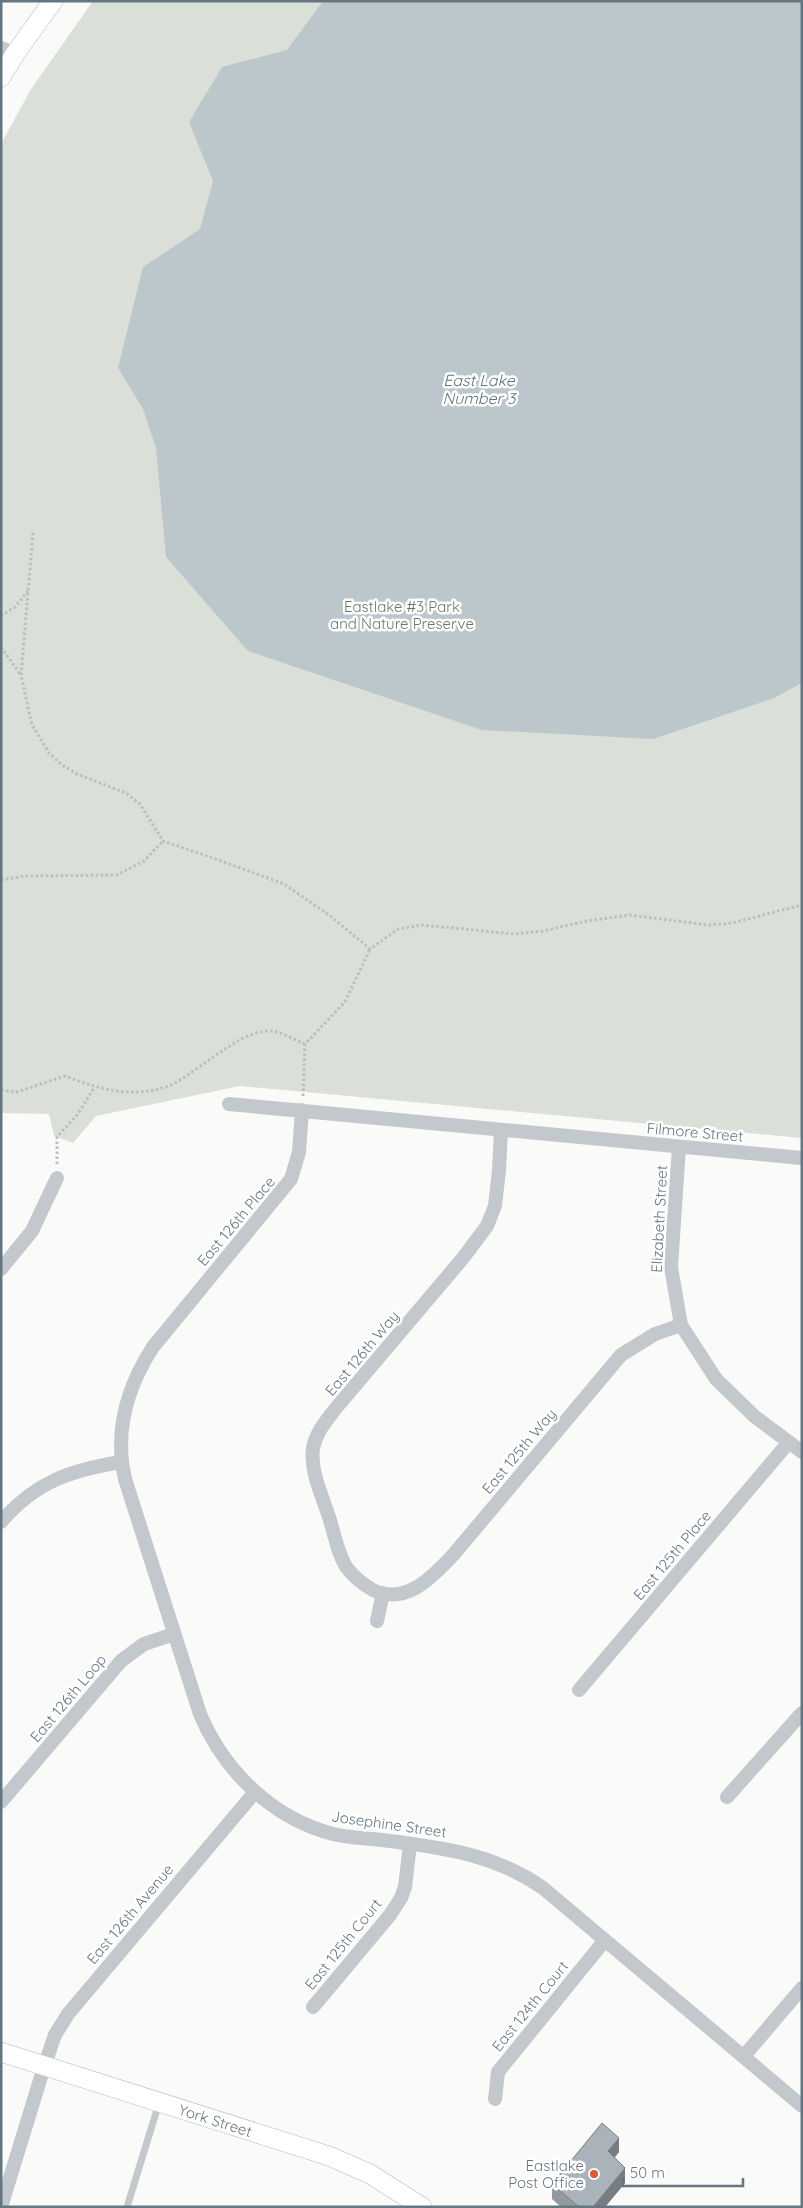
<svg xmlns="http://www.w3.org/2000/svg" width="803" height="2208" font-family="Quicksand,sans-serif">
	<rect width="100%" height="100%" fill="#fafaf8"/>
	<path fill="#dadfd7" d="M93,1H802V1138L240,1086L96,1116L73,1143L54,1136L49,1114L1,1113V144L31,89Z"/>
	<path fill="#bbc7cb" d="M323,1H802V683L774,698L653,739L482,730L248,651L166,557L156,448L143,409L118,368L143,267L200,229L213,181L189,122L222,67L287,50Z"/>
	<g fill="none" stroke-linecap="round" stroke-linejoin="round">
		<defs>
			<g id="secondary">
				<path d="M1,77L15,54L53,1"/>
				<path id="s1" d="M1,2052L329,2156L370,2174L422,2207"/>
			</g>
		</defs>
		<use href="#secondary" stroke="#b3babf" stroke-width="20"/>
		<path stroke="#bbbfc2" stroke-width="3" stroke-dasharray="2.5 2.5" stroke-linecap="butt" d="M33,533L21,675L32,725L49,753L62,765L77,774L126,793L140,804L163,841L213,858L284,884L329,915L370,949L398,929L422,925L514,934L543,931L587,921L630,915L708,925L732,923L802,905
			M1,616L15,607L28,591
			M1,647L20,674
			M1,880L24,876L117,875L144,861L163,841
			M1,1090L17,1092L65,1076C99,1089 132,1099 169,1086C183,1080 212,1057 227,1048C239,1039 257,1030 273,1031C283,1033 295,1040 305,1044
			M303,1096L305,1044L345,1002L370,949
			M57,1164V1137L78,1114L94,1088"/>
		<path stroke="#c3c8cc" stroke-width="7" d="M127,2207L159,2103"/>
		<path stroke="#c3c8cc" stroke-width="14" d="M1,48L15,54
			M229,1104L802,1158
			M302,1110L299,1152L291,1179L153,1347C127,1387 114,1431 125,1479L200,1714C224,1771 272,1818 333,1834C348,1838 366,1838 382,1840C440,1847 495,1854 543,1888L802,2106
			M501,1130L499,1170L495,1206L487,1226L463,1258L336,1408C326,1421 316,1432 313,1448C310,1470 321,1493 328,1514C334,1531 337,1553 347,1568C354,1577 364,1585 373,1590C407,1606 433,1576 454,1554L621,1355L655,1334L681,1325
			M679,1147L671,1267L681,1325L716,1379L754,1416L802,1452
			M1,1269L32,1231L57,1178
			M1,1522C35,1482 71,1470 121,1462
			M377,1621L383,1593
			M579,1690L789,1442
			M727,1797L802,1713
			M1,1802L121,1661L144,1644L174,1634
			M313,2007L390,1915L401,1898L405,1887L410,1844
			M744,2056L802,1988
			M495,2099L498,2072L605,1940
			M1,2207L44,2067L55,2035L68,2014L255,1792"/>
		<use href="#secondary" stroke="#fff" stroke-width="19"/>
	</g>
	<path fill="#929a9f" d="M619,2152L614,2158L625,2183L605,2207H561L552,2199V2184Z"/>
	<path fill="#777d82" d="M619,2138V2152L608,2166V2151Z
		M625,2168V2183L605,2207H593Z"/>
	<path fill="#aab3b9" stroke="#777d82" d="M602,2123L619,2138L608,2151L625,2168L593,2207H579L552,2184Z"/>
	<circle fill="#e4572e" stroke="#fff" stroke-width="2" cx="594" cy="2174" r="5"/>
	<g text-anchor="middle" dominant-baseline="central" stroke-width="5" stroke-linejoin="round" paint-order="stroke">
		<g font-size="15" fill="#687a64" stroke="#fff">
			<text x="402" y="606">Eastlake #3 Park<tspan x="402" dy="17">and Nature Preserve</tspan></text>
		</g>
		<g font-size="15" fill="#657683" stroke="#fff">
			<text transform="translate(695 1132) rotate(5)">Filmore Street</text>
			<text transform="translate(659 1219) rotate(-87)">Elizabeth Street</text>
			<text transform="translate(236 1221) rotate(-50)">East 126th Place</text>
			<text transform="translate(362 1353) rotate(-50)">East 126th Way</text>
			<text transform="translate(519 1451) rotate(-50)">East 125th Way</text>
			<text transform="translate(672 1555) rotate(-50)">East 125th Place</text>
			<text transform="translate(68 1698) rotate(-50)">East 126th Loop</text>
			<text transform="translate(389 1824) rotate(8)">Josephine Street</text>
			<text transform="translate(130 1914) rotate(-50)">East 126th Avenue</text>
			<text transform="translate(343 1944) rotate(-51)">East 125th Court</text>
			<text transform="translate(530 2006) rotate(-51)">East 124th Court</text>
			<text stroke="none"><textPath href="#s1" startOffset="225">York Street</textPath></text>
		</g>
		<g font-size="15" fill="#657683" stroke="#fff" text-anchor="end">
			<text x="584" y="2165">Eastlake<tspan x="584" dy="17">Post Office</tspan></text>
		</g>
		<g font-size="16" font-style="italic" fill="#60757c" stroke="#fff">
			<text x="479" y="380">East Lake<tspan x="479" dy="18">Number 3</tspan></text>
		</g>
	</g>
	<rect width="803" height="2208" fill="none" stroke="#657683" stroke-width="5"/>
	<path d="M623 2178v8h120v-8" fill="none" stroke="#657683" stroke-width="2.5"/>
	<text x="630" y="2178" font-size="15" fill="#657683" stroke="#ffffff" stroke-width="4" paint-order="stroke">50 m</text>
</svg>
